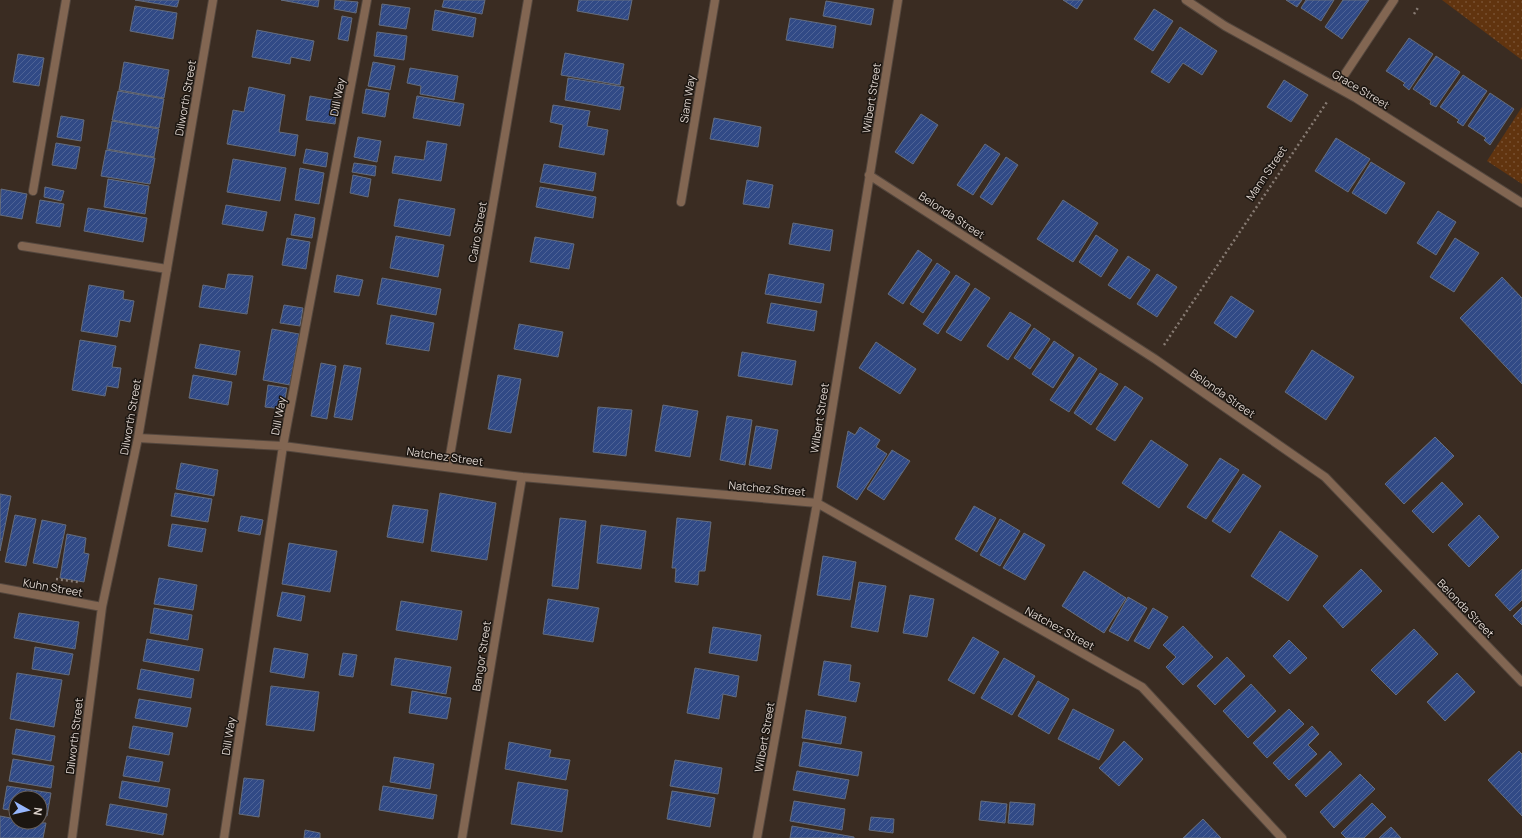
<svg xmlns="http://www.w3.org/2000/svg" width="1522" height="838" font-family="Manrope,sans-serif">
	<defs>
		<pattern id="grass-dots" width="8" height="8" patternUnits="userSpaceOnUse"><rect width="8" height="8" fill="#61340f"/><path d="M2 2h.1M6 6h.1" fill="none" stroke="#775031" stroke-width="1.8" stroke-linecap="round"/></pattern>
		<pattern id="building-hatch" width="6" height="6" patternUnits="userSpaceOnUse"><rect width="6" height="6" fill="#314a86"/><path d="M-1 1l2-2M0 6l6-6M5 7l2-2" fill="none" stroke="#4e6396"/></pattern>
	</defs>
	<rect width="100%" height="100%" fill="#3a2c22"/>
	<path fill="url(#grass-dots)" d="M1442,0H1522V60Z
		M1522,107V184L1487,161Z"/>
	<path fill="url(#building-hatch)" stroke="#656d7d" d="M135,0H179L177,7Z
		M281,0H319L318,7Z
		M335,0L358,2L356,13L334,9Z
		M444,0H485L482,14L442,7Z
		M579,0H632L628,20L577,11Z
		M1063,0H1083L1077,9Z
		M1286,0H1302L1297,7Z
		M1306,0H1334L1321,21L1301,8Z
		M1343,0H1369L1342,39L1325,27Z
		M826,1L874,9L871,25L823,16Z
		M382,4L410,8L406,29L379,25Z
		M135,6L177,13L173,39L130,31Z
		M1154,9L1173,21L1153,51L1134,39Z
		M435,10L476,18L473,37L432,30Z
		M342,16L352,18L348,41L338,39Z
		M790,18L836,26L833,48L786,40Z
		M1180,27L1217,51L1202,75L1183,63L1169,83L1151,72Z
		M257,30L314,41L310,61L291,57L290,64L252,57Z
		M377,32L407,36L404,60L374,56Z
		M1409,38L1433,54L1409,90L1403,85L1405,83L1386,71Z
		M565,53L624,64L620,85L561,75Z
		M18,54L44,58L39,86L13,82Z
		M1436,56L1460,72L1436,107L1430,104L1431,101L1413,89Z
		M124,62L169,70L164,98L119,90Z
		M373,62L395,66L390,90L368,86Z
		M410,68L458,76L454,100L420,94L421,86L407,83Z
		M1463,75L1487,91L1463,126L1457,122L1459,120L1440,107Z
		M568,78L624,87L620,110L565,100Z
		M1284,80L1308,95L1291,122L1267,107Z
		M249,87L285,95L279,132L298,135L295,156L227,144L233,110L244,112Z
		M366,89L389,93L385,117L362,113Z
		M118,91L164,99L159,128L112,120Z
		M1490,93L1514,109L1490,145L1484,140L1486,138L1468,126Z
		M310,96L338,101L335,124L306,120Z
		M417,96L464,104L460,126L413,118Z
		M553,105L590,111L587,126L608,130L604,155L559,147L563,125L550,122Z
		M921,114L938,125L913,164L895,152Z
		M61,116L84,120L81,141L57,137Z
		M714,118L761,127L758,147L710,139Z
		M112,121L159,129L154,157L107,149Z
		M358,137L381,141L377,162L354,157Z
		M1336,138L1370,159L1348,192L1315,171Z
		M427,141L447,144L441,181L392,173L395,156L424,160Z
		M56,143L80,147L76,169L52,165Z
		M985,144L1000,154L973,195L957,185Z
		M306,149L328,153L326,167L303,163Z
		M106,150L155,158L150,184L101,176Z
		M1006,157L1018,165L992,205L980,197Z
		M233,159L286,168L280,201L227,192Z
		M1371,162L1405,183L1386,214L1352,193Z
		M354,163L376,166L375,176L352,172Z
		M544,164L596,173L593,191L540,182Z
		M300,168L324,173L319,204L295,200Z
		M353,175L371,179L368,197L350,193Z
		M108,179L149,186L145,214L104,207Z
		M747,180L773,185L769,208L743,204Z
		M45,187L64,191L61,201L44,197Z
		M540,187L596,197L593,218L536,207Z
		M1,189L27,194L22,219L0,215Z
		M399,199L455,209L450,236L394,226Z
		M40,200L64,204L60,227L36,223Z
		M1063,200L1098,223L1073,262L1037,239Z
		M226,205L267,212L263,231L222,224Z
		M88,208L147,218L143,242L84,231Z
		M1438,211L1456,222L1436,255L1417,243Z
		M295,214L315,218L312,238L291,235Z
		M793,223L833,230L830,251L789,244Z
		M1096,235L1118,250L1101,277L1079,262Z
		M396,236L444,245L438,277L390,268Z
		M535,237L574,244L569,269L530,262Z
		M287,238L310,242L306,269L282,265Z
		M1455,238L1479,253L1454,292L1430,277Z
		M918,250L932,260L903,304L888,294Z
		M1128,256L1150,270L1130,299L1108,285Z
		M937,263L950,272L923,313L910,304Z
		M228,274L253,276L247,314L199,307L203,285L225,289Z
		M769,274L824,284L821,303L765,294Z
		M1157,274L1177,287L1157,317L1137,304Z
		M337,275L363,280L359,296L334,292Z
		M956,275L970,284L938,334L923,324Z
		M1502,277L1522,298V384L1460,318Z
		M382,278L441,289L436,315L377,304Z
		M89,285L124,291L123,299L134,301L130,322L120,320L117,337L81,331Z
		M975,288L990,298L961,341L946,332Z
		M1231,296L1254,311L1236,338L1214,323Z
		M771,303L817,311L814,331L767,323Z
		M284,305L303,308L300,326L280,323Z
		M1010,312L1031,325L1008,360L987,346Z
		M391,315L434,323L429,351L386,344Z
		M519,324L563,332L558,357L514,349Z
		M1034,328L1050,339L1030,369L1014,358Z
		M272,329L299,334L290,385L263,380Z
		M80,340L116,346L112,367L121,368L118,388L107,386L105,396L72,390Z
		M1054,341L1074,355L1053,388L1032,374Z
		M876,342L916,369L900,394L859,368Z
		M200,344L240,351L236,375L195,368Z
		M1312,350L1354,377L1326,420L1285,392Z
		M742,352L796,361L792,385L738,376Z
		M1079,357L1097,369L1069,412L1050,400Z
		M321,363L336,366L327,419L311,416Z
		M344,365L361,368L352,420L334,417Z
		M1100,373L1118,384L1091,425L1074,413Z
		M193,375L232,382L228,405L189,398Z
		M498,375L521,379L511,433L488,429Z
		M268,385L287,388L283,409L265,407Z
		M1125,386L1143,398L1115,441L1096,429Z
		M663,405L698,411L690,457L655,451Z
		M598,407L632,410L626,456L593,452Z
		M727,416L752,420L745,465L720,460Z
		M756,426L778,430L771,469L749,465Z
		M860,427L880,440L876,447L887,454L857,500L837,487L848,431L855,435Z
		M1435,437L1454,456L1404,504L1385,484Z
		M1151,440L1188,465L1159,508L1122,483Z
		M892,450L910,461L884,500L867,489Z
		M1220,458L1239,470L1206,519L1187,507Z
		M181,463L218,470L214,496L176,489Z
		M1243,474L1261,486L1230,533L1212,521Z
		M1442,482L1463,504L1433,533L1412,511Z
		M175,493L212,499L208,522L171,516Z
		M440,493L496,503L487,560L431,551Z
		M0,494L11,496L0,551Z
		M393,505L428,510L423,543L387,537Z
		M974,506L996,518L977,552L955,539Z
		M15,515L36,519L26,566L5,562Z
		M1479,515L1499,537L1469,567L1448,545Z
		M241,516L263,520L260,535L238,531Z
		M560,518L586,521L578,589L552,586Z
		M677,518L711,522L705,571H699L698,585L675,582L676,568H672Z
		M1000,519L1020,531L1000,566L980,555Z
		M42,520L66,525L57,568L33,563Z
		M172,524L206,529L202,552L168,546Z
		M601,525L646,531L641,569L597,563Z
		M1280,531L1318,556L1288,601L1251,576Z
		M1024,533L1045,545L1025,580L1003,568Z
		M67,534L86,538L84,553L89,554L84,582L60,578Z
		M289,543L337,551L330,592L282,584Z
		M823,556L856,562L850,600L817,595Z
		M1361,569L1382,591L1343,628L1323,606Z
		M1522,569V600L1510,611L1495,595Z
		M1084,571L1126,598L1104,633L1062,606Z
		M159,578L197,585L193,610L154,604Z
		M859,582L886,586L878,632L851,627Z
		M282,592L305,596L301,621L277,616Z
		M910,595L934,599L927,637L903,633Z
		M1128,597L1147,608L1128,641L1109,631Z
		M548,599L599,608L593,642L543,634Z
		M401,601L462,611L457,640L396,630Z
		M1522,607V625L1513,616Z
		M154,608L192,615L188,640L150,633Z
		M1153,608L1168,617L1149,649L1134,641Z
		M19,613L79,622L75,649L14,638Z
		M1183,626L1213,657L1183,685L1166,667L1176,657L1163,645Z
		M713,627L761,635L757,661L709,653Z
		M1414,629L1438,654L1396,695L1371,670Z
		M973,637L999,652L974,694L948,680Z
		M147,639L203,649L199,671L143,661Z
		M1289,640L1307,658L1290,674L1273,656Z
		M35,647L73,654L69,675L32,669Z
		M274,648L308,654L304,678L270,672Z
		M343,653L357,655L353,677L339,675Z
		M1227,657L1245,676L1215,705L1197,686Z
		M395,658L451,667L446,694L391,685Z
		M1004,658L1035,676L1012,715L981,698Z
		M824,661L851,665L849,681L860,683L856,702L818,695Z
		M695,668L739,676L736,697L723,694L719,719L687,713Z
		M141,669L194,679L191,698L137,689Z
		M17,673L62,680L54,727L10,719Z
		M1457,673L1475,692L1445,721L1427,702Z
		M1038,681L1069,699L1049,734L1018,716Z
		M1251,684L1276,711L1248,738L1223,711Z
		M271,686L319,692L314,731L266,725Z
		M412,691L451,698L447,719L409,713Z
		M139,699L191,708L187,727L135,718Z
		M1073,709L1114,730L1099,760L1058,739Z
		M1289,709L1304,724L1267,758L1253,743Z
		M806,710L846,717L841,744L802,738Z
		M133,726L173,733L169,755L129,748Z
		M1312,726L1319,734L1308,745L1317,754L1289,780L1273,763Z
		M16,729L55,736L51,761L12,754Z
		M1124,741L1143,759L1119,786L1099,768Z
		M509,742L551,750L549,757L570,760L566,780L505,769Z
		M803,742L862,752L858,776L799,766Z
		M1330,751L1342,764L1306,797L1295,785Z
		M1519,751L1522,754V816L1488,780Z
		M127,756L163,762L159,782L123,776Z
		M394,757L434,764L430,789L390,782Z
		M13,759L54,766L51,788L9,781Z
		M675,760L722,768L718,794L670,786Z
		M797,771L849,780L845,799L793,790Z
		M1360,774L1375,789L1334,828L1320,812Z
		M244,778L264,780L259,817L239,814Z
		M122,781L170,789L167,807L119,798Z
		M518,782L568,790L562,832L511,824Z
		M7,786L51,793L47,816L40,815V798H16V811L3,809Z
		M383,786L437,795L433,819L379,810Z
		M672,791L715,798L710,827L667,819Z
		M794,801L845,809L842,830L790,821Z
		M981,801L1007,804L1005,823L979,820Z
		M1010,802L1035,804L1033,825L1008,823Z
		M1372,803L1386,817L1364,838H1346L1341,833Z
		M110,804L167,814L163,835L106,825Z
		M0,816L16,819V822L46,823L43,838H0Z
		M871,817L894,819L893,833L869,830Z
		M1203,819L1221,838H1183Z
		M792,826L854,837V838H790Z
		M1391,827L1401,838H1379Z
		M305,830L320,833V838H304Z"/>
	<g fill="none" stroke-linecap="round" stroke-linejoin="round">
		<defs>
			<path id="service" d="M33,191L66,0
				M681,202L715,0
				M22,246L167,269"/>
			<path id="minor" d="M1186,0L1225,26L1356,98L1522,203
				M1337,86L1394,0
				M869,175L1155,359L1325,477L1522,682
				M138,438L283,446L522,477L817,503L1142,687L1282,838
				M448,467L528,0
				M0,588L102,607
				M72,838L102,607L138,438L213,0
				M224,838L283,446L367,0
				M462,838L522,477
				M757,838L817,503L898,0"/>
		</defs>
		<use href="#service" stroke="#54473e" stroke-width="10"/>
		<use href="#minor" stroke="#54473e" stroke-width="10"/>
		<path stroke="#877b73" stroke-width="2.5" stroke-dasharray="2 3" stroke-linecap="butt" d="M1414,14L1419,6
			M1164,345L1327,102
			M56,579L78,582"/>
		<use href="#service" stroke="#826652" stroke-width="8"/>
		<use href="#minor" stroke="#826652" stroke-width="8"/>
	</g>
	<g text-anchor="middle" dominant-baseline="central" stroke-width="3" stroke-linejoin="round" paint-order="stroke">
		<g font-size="11" fill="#dfd5cf" stroke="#1c1611">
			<text transform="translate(1361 89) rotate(31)">Grace Street</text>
			<text transform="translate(337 97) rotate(-79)">Dill Way</text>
			<text transform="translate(185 98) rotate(-80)">Dilworth Street</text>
			<text transform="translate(871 98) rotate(-81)">Wilbert Street</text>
			<text transform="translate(687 99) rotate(-81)">Siam Way</text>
			<text transform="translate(1266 173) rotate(-56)">Mann Street</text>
			<text transform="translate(952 215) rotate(33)">Belonda Street</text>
			<text transform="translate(477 232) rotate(-80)">Cairo Street</text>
			<text transform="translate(1223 393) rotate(35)">Belonda Street</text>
			<text transform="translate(278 416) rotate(-79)">Dill Way</text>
			<text transform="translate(130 417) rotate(-80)">Dilworth Street</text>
			<text transform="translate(819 418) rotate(-81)">Wilbert Street</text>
			<text transform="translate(445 456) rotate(8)">Natchez Street</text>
			<text transform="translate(767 488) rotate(5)">Natchez Street</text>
			<text transform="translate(53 587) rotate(10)">Kuhn Street</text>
			<text transform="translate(1466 608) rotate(46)">Belonda Street</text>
			<text transform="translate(1060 628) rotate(29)">Natchez Street</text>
			<text transform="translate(481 656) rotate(-81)">Bangor Street</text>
			<text transform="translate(74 736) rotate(-83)">Dilworth Street</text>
			<text transform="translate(228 736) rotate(-81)">Dill Way</text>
			<text transform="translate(764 737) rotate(-80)">Wilbert Street</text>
		</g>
	</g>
	<g transform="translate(28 810) rotate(98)"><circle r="19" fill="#1c1611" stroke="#6a625d"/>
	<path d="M0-3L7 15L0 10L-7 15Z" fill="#96b6fd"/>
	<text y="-6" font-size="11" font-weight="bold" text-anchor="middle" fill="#dfd5cf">N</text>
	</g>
</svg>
